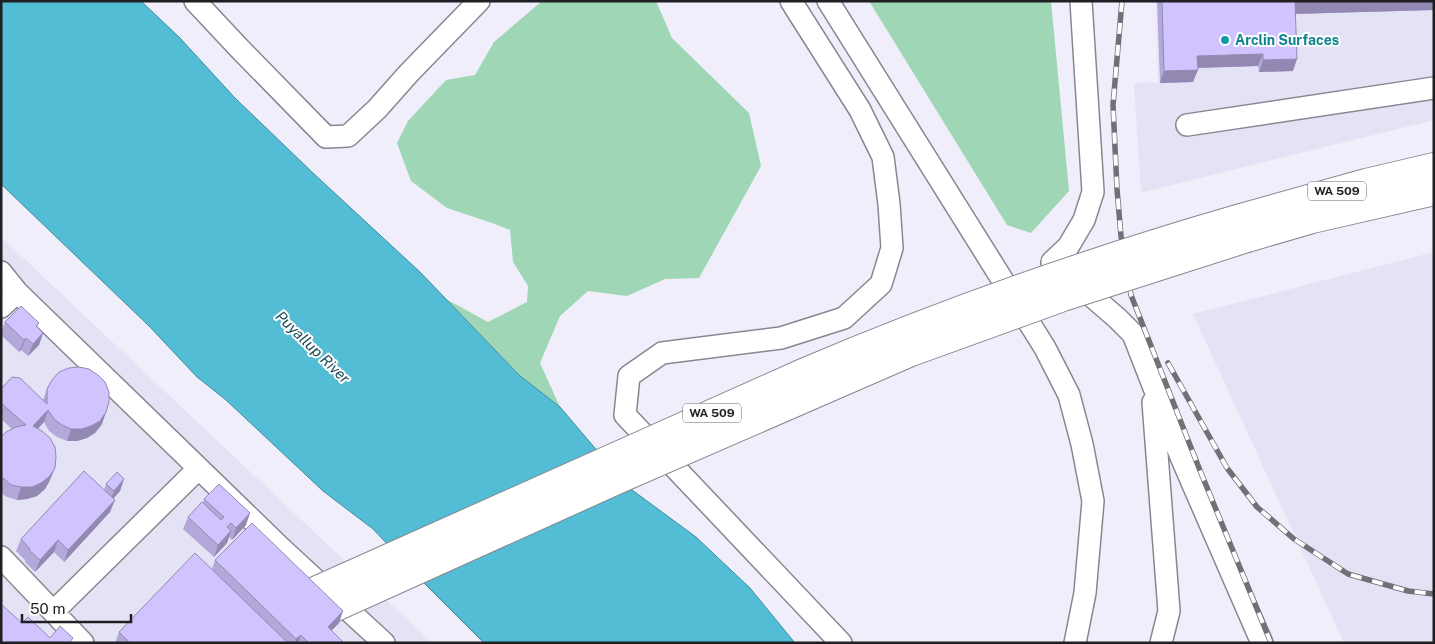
<svg xmlns="http://www.w3.org/2000/svg" width="1435" height="644" font-family="'Public Sans',sans-serif">
	<rect width="100%" height="100%" fill="#efeefa"/>
	<path fill="#e4e3f6" d="M1156,1H1434V120L1141,193L1134,83L1158,82Z
		M1,237L432,643H1Z
		M1434,252V643H1344L1193,314Z"/>
	<path fill="#9fd6b6" d="M542,1H656L672,38L749,113L761,166L699,278L665,279L627,296L588,291L560,316L540,363L560,407L519,375L446,299L488,322L527,302L528,286L513,262L510,230L492,223L447,208L411,181L397,143L408,121L446,80L475,75L494,42Z
		M869,1H1051L1069,191L1031,233L1007,225Z"/>
	<path fill="#52bdd4" stroke="#438e9f" d="M1,1H141L180,38L235,98L313,173L420,272L519,375L560,407L628,487L696,537L750,588L795,643H484L423,582L373,529L323,491L226,400L197,377L149,326L1,184Z"/>
	<g fill="none" stroke-linecap="round" stroke-linejoin="round">
		<defs>
			<path id="minor" d="M195,1L239,48L326,137L348,136L377,109L409,73L479,1
				M791,1L860,110L883,157L889,204L892,248L881,284L844,318L781,338L662,353L629,376L625,415L841,643
				M828,1L1045,348L1069,395L1082,444L1093,501L1085,593L1075,643
				M1081,1L1093,192L1084,220L1068,247L1052,262L1117,318L1133,334L1181,457L1262,643
				M1187,125L1434,88
				M1,272L17,292L282,549L384,643
				M1,307L17,292
				M1153,402L1169,611L1161,643
				M1,557L83,643
				M54,611L198,469"/>
			<path id="highway" d="M1241,218L1366,183L1434,167
				M1247,238L1312,219L1434,191"/>
		</defs>
		<use href="#minor" stroke="#888791" stroke-width="24"/>
		<use href="#highway" stroke="#888791" stroke-width="30"/>
		<use href="#minor" stroke="#fff" stroke-width="21"/>
		<use href="#highway" stroke="#fff" stroke-width="28"/>
		<defs>
			<path id="rail" d="M1122,1L1113,105L1117,189L1121,236L1131,295L1201,473L1271,643
				M1168,363L1227,468L1257,507L1294,539L1348,574L1408,591L1434,594"/>
		</defs>
		<use href="#rail" stroke="#717077" stroke-width="5.5"/>
		<use href="#rail" stroke="#fdfdfd" stroke-width="4" stroke-dasharray="11" stroke-linecap="butt"/>
		<defs>
			<path id="highway-bridge" d="M286,604L803,373C946,312 1092,261 1241,218
				M256,643L619,479L911,352L1063,297L1247,238"/>
		</defs>
		<use href="#highway-bridge" stroke="#888791" stroke-width="30" stroke-linecap="butt"/>
		<use href="#highway-bridge" stroke="#fff" stroke-width="28"/>
	</g>
	<path fill="#b4a8da" d="M1157,1H1434V10L1295,14L1293,71L1259,72L1258,66L1198,68L1193,82L1160,83Z
		M5,322L39,323L37,327L43,333L39,345L28,356L21,350L19,352L1,335V332Z
		M1,389L43,400L47,389L102,424L95,433L87,438L77,441H67L57,437L49,431L44,422L38,429L50,480L45,489L37,496L27,499L17,500L7,497L1,493V437L12,429L1,419Z
		M124,479L120,491L114,498L110,512L64,562L54,552L35,572L25,562V560L16,551L21,539L104,490L106,484Z
		M204,499L246,525L232,540L229,537L227,543L214,557L183,529L188,517L203,503Z
		M215,560L339,623L331,631L344,643H115L119,632L212,569Z"/>
	<path fill="#9288b2" d="M1324,1H1434V10L1291,14L1295,2Z
		M1263,54L1258,66L1193,68L1197,56Z
		M1297,59L1293,71L1259,72L1263,60Z
		M1198,70L1193,82L1160,83L1164,71Z
		M43,333L39,345L28,356L33,344Z
		M26,338L21,350L19,352L24,340Z
		M48,410L44,422L29,438L33,426Z
		M106,412L102,424L95,433L87,438L77,441H67L71,429Z
		M55,468L50,480L45,489L37,496L27,499L17,500L21,487Z
		M124,479L120,491L109,503L114,491Z
		M115,500L110,512L64,562L68,550Z
		M250,513L246,525L232,540L236,528Z
		M231,531L227,543L214,557L218,545Z
		M58,540L54,552L35,572L40,560Z
		M343,611L339,623L323,639L328,627Z
		M301,635L298,643H295L296,639Z"/>
	<path fill="#d1c3fe" stroke="#9288b2" d="M1162,1H1324L1295,2L1297,59L1263,60V54L1197,56L1198,70L1164,71Z
		M21,306L39,323L36,326L43,333L33,344L26,338L24,340L5,322Z
		M79,367L89,369L98,375L105,382L109,392V402L106,412L100,421L91,426L82,429H71L62,425L54,419L48,410L33,426L42,431L50,438L55,447L56,457L55,468L49,477L41,483L32,487H21L11,485L3,478L1,476V437L6,432L16,427L26,425L1,403V389L12,377L20,378L47,404V389L52,380L59,372L69,368Z
		M84,471L115,500L68,550L58,540L40,560L29,550L30,549L21,539Z
		M117,472L124,479L114,491L106,484Z
		M219,484L250,513L236,528L231,523L227,527L231,531L218,545L188,517L202,502L221,520L224,517L204,499Z
		M252,523L343,611L328,627L344,643H309L301,635L296,639L215,560Z
		M195,553L288,643H130L119,632Z
		M2,605L22,623L28,617L50,638L60,626L73,638L69,643H1V607Z"/>
	<circle fill="#0f9aa8" stroke="#fdfdfd" stroke-width="2" cx="1225" cy="40" r="5"/>
	<g text-anchor="middle" dominant-baseline="central" stroke-width="4" stroke-linejoin="round" paint-order="stroke">
		<g fill="#fdfdfd" stroke="#626264" stroke-width="1">
			<rect x="1308" y="181.5" width="58" height="19" rx="4"/>
			<rect x="683" y="403.5" width="58" height="19" rx="4"/>
		</g>
		<g font-size="12" font-weight="bold" fill="#201f23">
			<text x="1337" y="191">WA 509</text>
			<text x="712" y="413">WA 509</text>
		</g>
		<g font-size="14" font-weight="bold" fill="#0d838f" stroke="#fdfdfd" text-anchor="start">
			<text x="1235" y="40">Arclin Surfaces</text>
		</g>
		<g font-size="15" font-style="italic" fill="#1b4a54" stroke="#fdfdfd">
			<text transform="translate(313 347) rotate(44)">Puyallup River</text>
		</g>
	</g>
	<rect width="1435" height="644" fill="none" stroke="#201f23" stroke-width="5"/>
	<path d="M22 614v8h109v-8" fill="none" stroke="#201f23" stroke-width="2.5"/>
	<text x="30" y="614" font-size="15" fill="#201f23" stroke="#fdfdfd" stroke-width="4" paint-order="stroke">50 m</text>
</svg>
